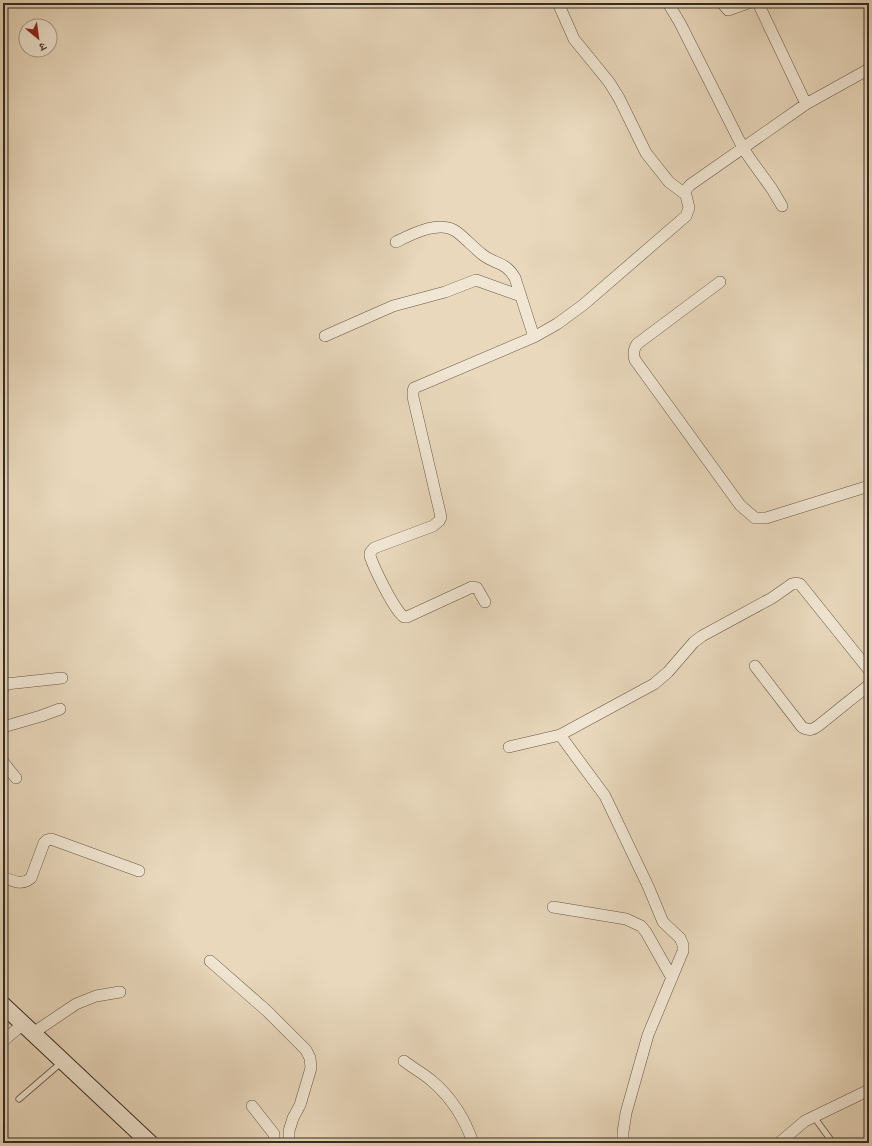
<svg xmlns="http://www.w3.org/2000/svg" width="872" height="1146" font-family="'IM FELL French Canon','Noto Serif Devanagari',serif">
	<rect width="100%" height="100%" fill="#e9d8bc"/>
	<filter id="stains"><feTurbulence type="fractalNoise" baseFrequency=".005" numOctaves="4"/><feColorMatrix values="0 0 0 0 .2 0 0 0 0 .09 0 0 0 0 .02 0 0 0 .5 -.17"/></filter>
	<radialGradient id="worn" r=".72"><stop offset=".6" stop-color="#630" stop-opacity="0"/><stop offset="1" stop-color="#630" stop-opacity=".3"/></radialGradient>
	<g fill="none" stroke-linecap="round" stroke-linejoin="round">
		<defs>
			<path id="lane" d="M3,256L4,255
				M19,1099L62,1062
				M814,1117L833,1143"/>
			<path id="street" d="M558,3L574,39L609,82L619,98L646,153L669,182L685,194
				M668,3L680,23L743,148L751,160L772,189L782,206
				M722,3L728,10L748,3
				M758,3L806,104
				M396,242C412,234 440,219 457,232C466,239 474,248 483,255C496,265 505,261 515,278L534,337
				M720,282L637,344C633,350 633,354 635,360L740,505L755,518H766L869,486
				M325,336L393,306L445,292L476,280L521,296
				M485,602L477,588L472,587L407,617H404C394,610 374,568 370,556V553L374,548L433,526L439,521L441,517L413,397V391L414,388L534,337L557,324L583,305L686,216L689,208L685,191L690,185L806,104L869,69
				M755,666L802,727C809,731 812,730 818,726L869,685
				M3,689L6,684L62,678
				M3,727L41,716L60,709
				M560,735L605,796L648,886L663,922L680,938L683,945V951L648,1035L626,1113L623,1132V1143
				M509,747L560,735L654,684L668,672L694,642L702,636L772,598L792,584L796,583L800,584L869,670
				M3,762L16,778
				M3,877C13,881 22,886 31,878L44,843L47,840L51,839L139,871
				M553,907L626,919L641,926L646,932L672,978
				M210,961L267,1011L306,1050L310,1058L311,1068L300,1105L293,1118L289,1131V1143
				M33,1033L76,1004L96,996L120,992
				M3,1041L23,1024
				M404,1061C413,1068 424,1074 432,1081C452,1098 465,1119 473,1143
				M252,1106L274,1134V1143
				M779,1143L805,1121L869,1090"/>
			<path id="secondary" d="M3,1005L150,1143"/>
		</defs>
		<use href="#lane" stroke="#625747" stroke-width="7"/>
		<use href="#street" stroke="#625747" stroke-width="12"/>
		<use href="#secondary" stroke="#352c20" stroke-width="18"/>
		<use href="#lane" stroke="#f1e6d3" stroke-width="5.5"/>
		<use href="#street" stroke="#f1e6d3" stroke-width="11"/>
		<use href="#secondary" stroke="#f1e6d3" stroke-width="16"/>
	</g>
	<rect width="872" height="1146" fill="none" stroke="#e9d8bc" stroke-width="16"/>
	<rect x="4" y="4" width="864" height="1138" fill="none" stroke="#352c20" stroke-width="2"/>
	<rect x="8" y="8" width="856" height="1130" fill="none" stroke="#352c20"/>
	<g transform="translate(38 38) rotate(151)"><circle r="19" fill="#f1e6d3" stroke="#a69c8b"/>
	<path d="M0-3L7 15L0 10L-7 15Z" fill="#8f2418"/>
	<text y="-6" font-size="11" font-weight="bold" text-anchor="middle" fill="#352c20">उ</text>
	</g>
	<rect width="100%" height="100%" filter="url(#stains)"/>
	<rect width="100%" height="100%" fill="url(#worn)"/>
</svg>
